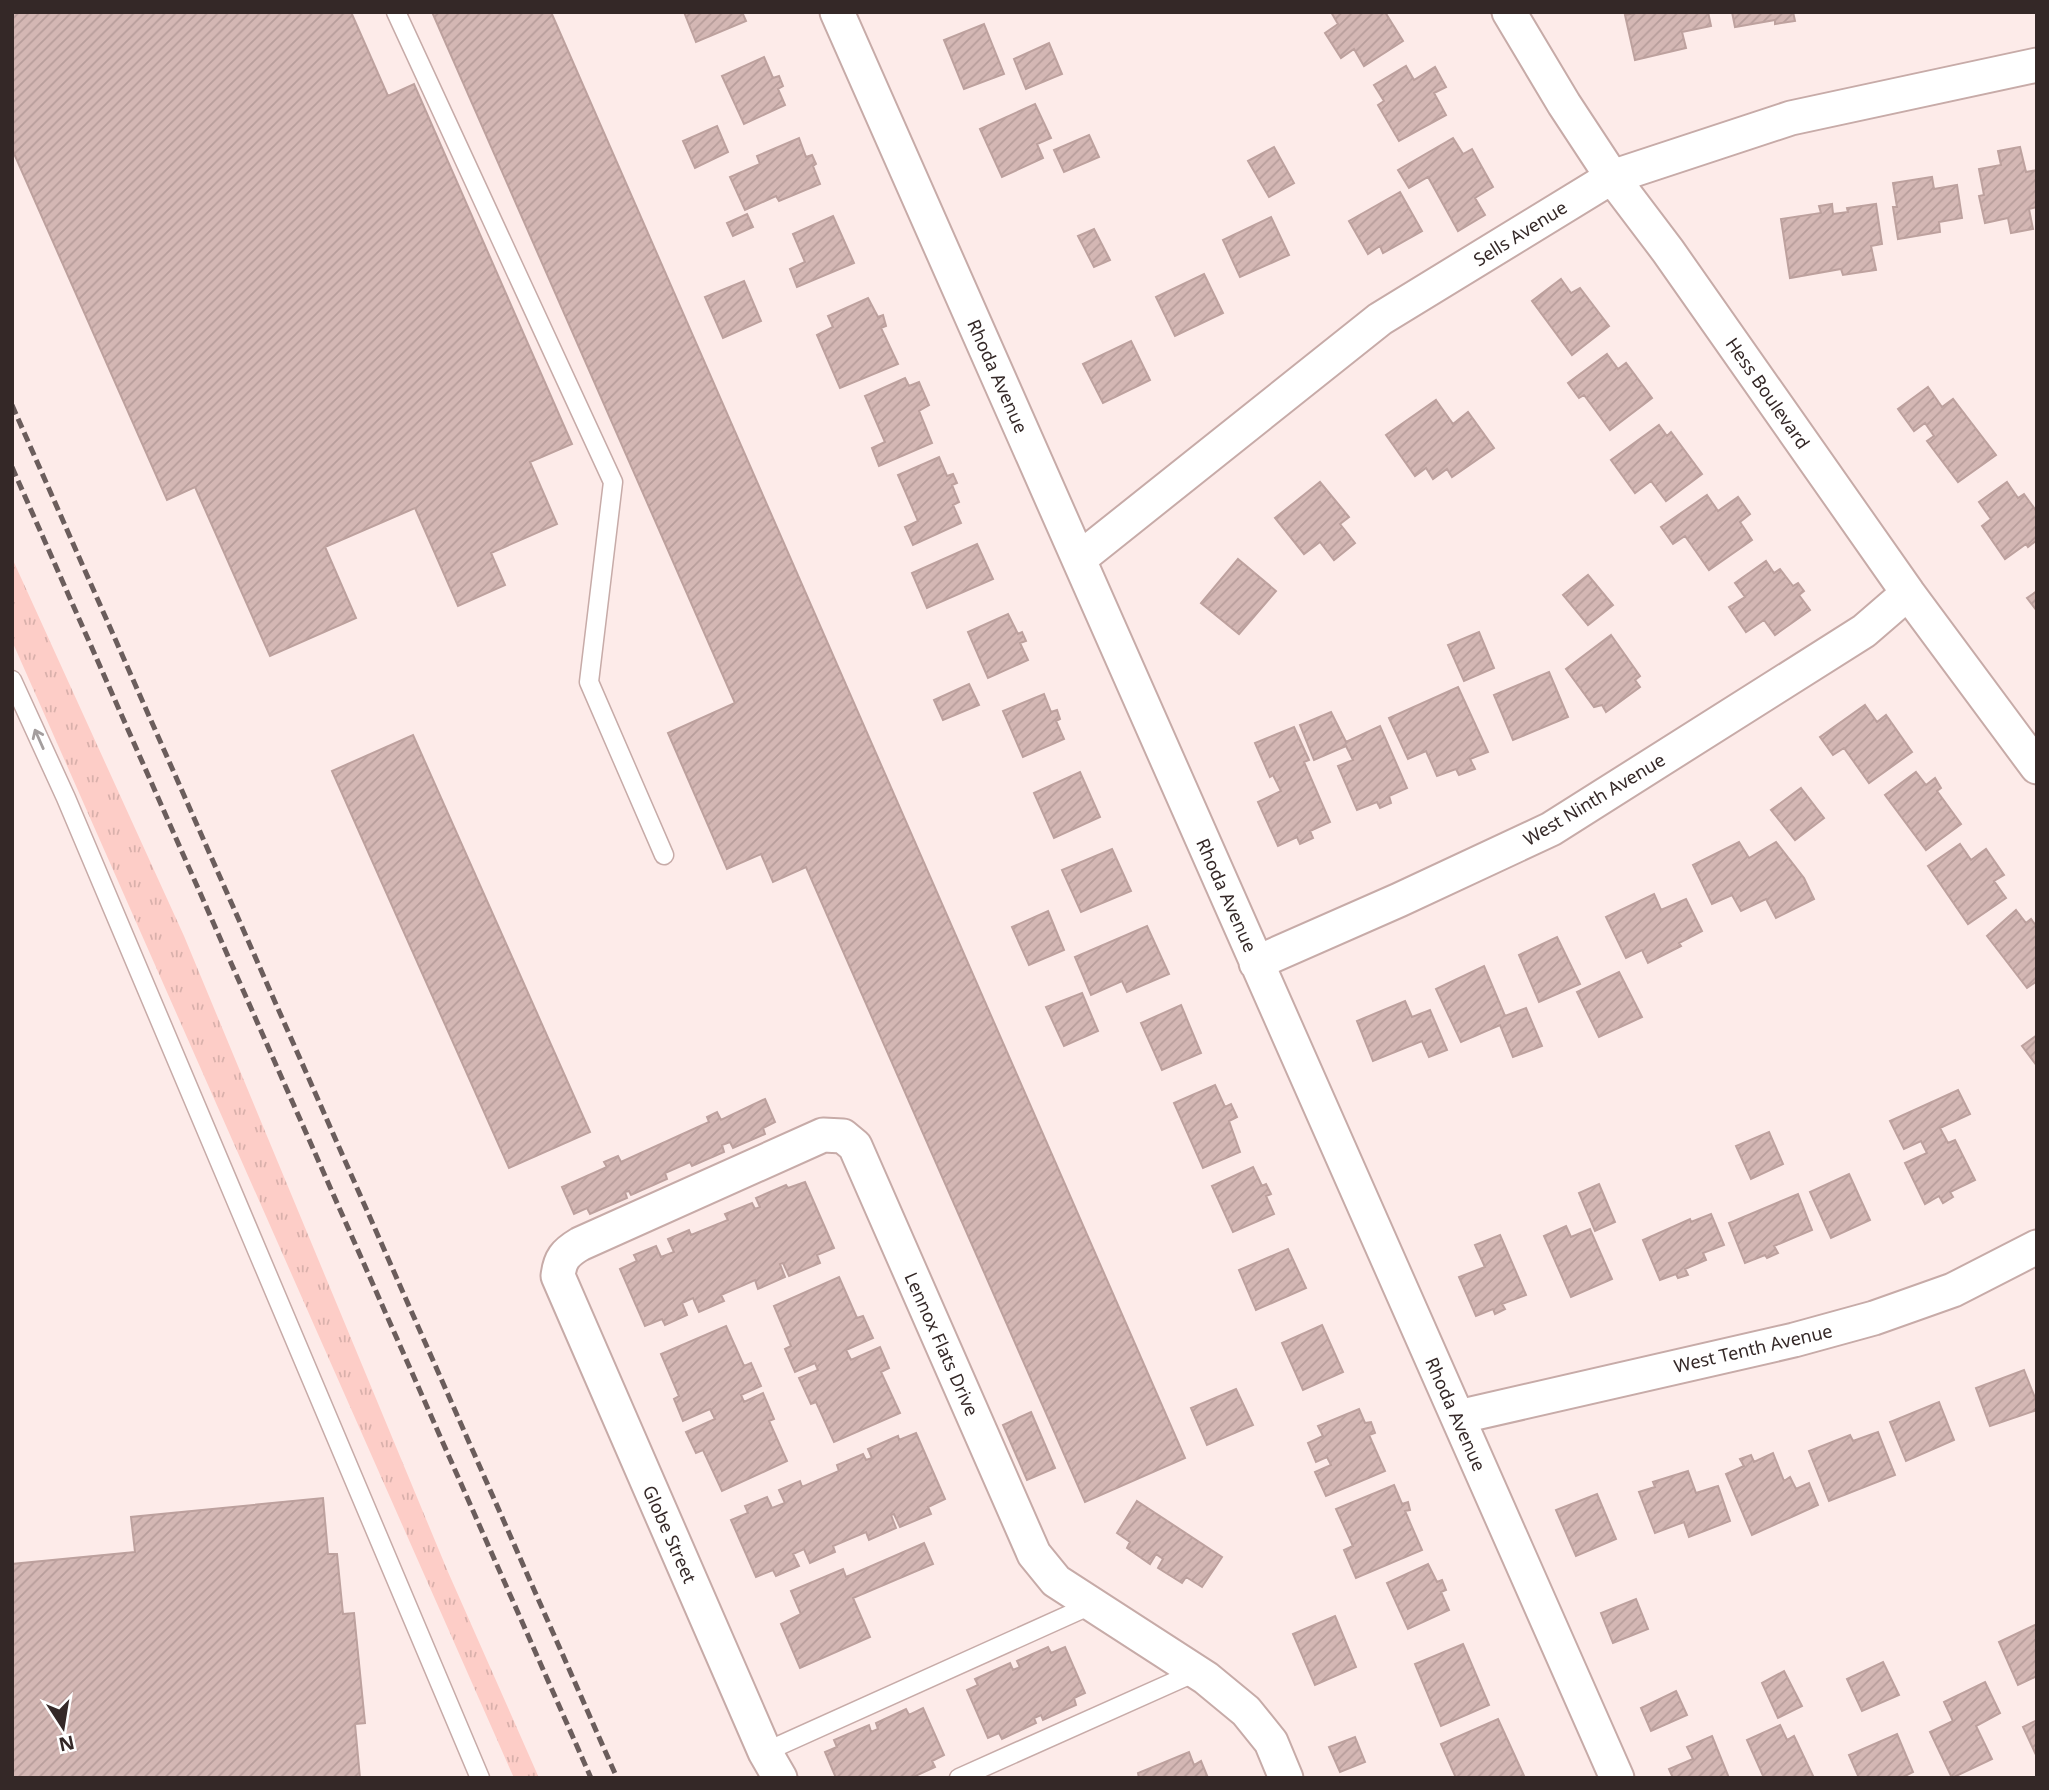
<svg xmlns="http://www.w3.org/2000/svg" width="2049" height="1790" font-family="'Noto Sans',sans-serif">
	<defs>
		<pattern id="grass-tufts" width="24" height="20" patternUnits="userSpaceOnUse" patternTransform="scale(1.75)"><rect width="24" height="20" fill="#fdcdc7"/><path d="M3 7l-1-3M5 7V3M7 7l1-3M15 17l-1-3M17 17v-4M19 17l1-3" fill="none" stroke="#d9b0ab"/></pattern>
		<pattern id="building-hatch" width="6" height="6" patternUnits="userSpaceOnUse" patternTransform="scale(1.75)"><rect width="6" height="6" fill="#d4b7b4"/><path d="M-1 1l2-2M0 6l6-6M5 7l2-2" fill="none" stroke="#b79d9b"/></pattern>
	</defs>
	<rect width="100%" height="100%" fill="#fdebe9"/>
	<path fill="url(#grass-tufts)" d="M12,558L184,936L448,1572L539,1778H514L12,641Z"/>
	<path fill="url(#building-hatch)" stroke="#bda19e" stroke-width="2" d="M12,12H351L388,96L414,84L572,444L530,462L557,524L491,553L505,585L458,606L415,508L325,547L356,618L270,656L195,487L167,500L12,149Z
		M432,12H551L1185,1458L1085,1502L806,867L773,882L761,854L727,869L668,733L735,703Z
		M684,12H742L746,21L696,42Z
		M1331,12H1385L1403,41L1364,66L1354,49L1341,58L1325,33L1338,24Z
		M1639,12H1708L1711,26L1682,32L1686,48L1635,60L1625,15Z
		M1732,12H1793L1795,21L1775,24V20L1735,27Z
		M984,24L1004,74L964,89L944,40Z
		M1049,43L1062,74L1026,89L1014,59Z
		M764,57L773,78L779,76L783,86L778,89L785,105L744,124L722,76Z
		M1406,66L1414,80L1435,67L1446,87L1434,93L1446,115L1399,141L1378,105L1384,101L1374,85Z
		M1035,104L1051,138L1037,144L1043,158L1002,177L980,129Z
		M717,126L728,152L695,168L683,141Z
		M1089,135L1099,157L1064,172L1054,150Z
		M799,138L806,157L812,155L816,164L813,166L820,184L779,201L776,196L745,210L730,177L760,164L757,156Z
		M1453,138L1463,154L1472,149L1493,187L1475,198L1485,215L1458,231L1428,177L1409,188L1398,170Z
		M1274,147L1294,183L1269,197L1248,161Z
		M2020,147L2026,172L2037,170V207L2029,209L2033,229L2011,233L2008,218L1985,223L1979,196L1984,195L1979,169L2001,165L1998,151Z
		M1932,177L1934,189L1957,185L1962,218L1939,222L1940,232L1898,239L1893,207H1897L1893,183Z
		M1400,192L1422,231L1383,253L1380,246L1368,254L1349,221Z
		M1832,204L1833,214L1848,212L1847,208L1876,204L1882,244L1871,246L1876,270L1843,275L1841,269L1790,278L1781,219L1821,213L1819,206Z
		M747,214L753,227L733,236L727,223Z
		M833,216L854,263L797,287L790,269L805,262L793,234Z
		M1271,217L1289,255L1240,277L1223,240Z
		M1094,229L1110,260L1094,267L1078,236Z
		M1204,274L1223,313L1175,336L1156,297Z
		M1561,279L1571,293L1580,288L1609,326L1572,355L1532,301Z
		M744,281L761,321L723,338L705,297Z
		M868,298L878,317L883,315L886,326L881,328L898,364L840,388L817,335L833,327L828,316Z
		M1131,341L1150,380L1103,403L1083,364Z
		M1607,354L1618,369L1626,363L1652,398L1610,430L1584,395L1579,398L1568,383Z
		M905,378L909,386L919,382L929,405L919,411L932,443L879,466L872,448L885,442L865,396Z
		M1928,387L1942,407L1953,399L1996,455L1958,482L1927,441L1934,436L1925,423L1914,431L1898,409Z
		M1436,400L1453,424L1468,412L1494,448L1452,477L1447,469L1433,479L1426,468L1415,476L1386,435Z
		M1659,425L1667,436L1671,432L1702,474L1666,501L1651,481L1635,493L1611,460Z
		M939,457L947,476L953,474L957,483L952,485L959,502L953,505L961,523L913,545L905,527L918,521L898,475Z
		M1320,482L1349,517L1340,524L1355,543L1334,560L1320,542L1304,554L1275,518Z
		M2007,482L2018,498L2024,494L2037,512V540L2028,547L2026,544L2005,559L1982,526L1991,519L1979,502Z
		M1707,495L1718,511L1738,497L1750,514L1740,522L1752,540L1709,570L1685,536L1673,544L1661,527Z
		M977,544L993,579L927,608L912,573Z
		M1238,559L1276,591L1239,634L1201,603Z
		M1766,561L1774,573L1780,569L1793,586L1798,583L1804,591L1799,595L1810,610L1775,635L1764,620L1746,632L1729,607L1745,597L1735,583Z
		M1588,575L1613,605L1588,625L1563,595Z
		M2037,591V611L2027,598Z
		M1008,614L1018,634L1022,632L1026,641L1020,643L1028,660L988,678L968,632Z
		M1479,632L1494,668L1464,681L1448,645Z
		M1611,635L1640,676L1635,680L1640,687L1606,712L1602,705L1594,707L1566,669Z
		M1549,672L1568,717L1513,740L1494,695Z
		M969,684L979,705L943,720L934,700Z
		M1458,687L1488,752L1470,759L1475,769L1459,775L1456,769L1437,776L1426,751L1408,759L1389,718Z
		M1044,694L1051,712L1057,710L1060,719L1056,721L1064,739L1023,757L1003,711Z
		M1865,705L1877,722L1886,715L1912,752L1869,783L1844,748L1833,755L1820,737Z
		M1331,712L1346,742L1380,726L1407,788L1389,796L1391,803L1380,808L1377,802L1357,810L1338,766L1353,760L1346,746L1314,760L1300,725Z
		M1294,727L1309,760L1304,762L1330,822L1310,831L1313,838L1300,844L1297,837L1278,846L1258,802L1281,791L1273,775L1270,777L1255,743Z
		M413,735L590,1132L509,1168L332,771Z
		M1080,772L1100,817L1054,838L1034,793Z
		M1916,772L1926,785L1935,778L1941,788L1937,791L1961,824L1926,850L1885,795Z
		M1801,788L1824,818L1795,840L1771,810Z
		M1739,842L1749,858L1776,842L1804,878L1814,899L1776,918L1766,899L1741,911L1732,895L1712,904L1693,865Z
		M1960,844L1971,860L1986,849L2004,875L1994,881L2006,898L1968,924L1928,866Z
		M1112,849L1131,891L1081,912L1062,870Z
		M1654,894L1661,910L1686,899L1702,931L1679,943L1681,946L1648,963L1642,950L1626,958L1606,917Z
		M2016,910L2026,923L2031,919L2037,927V981L2027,988L1987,936Z
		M1048,911L1064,950L1029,965L1012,927Z
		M1147,926L1169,974L1127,992L1122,981L1091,995L1075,957Z
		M1557,937L1580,984L1539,1002L1519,955Z
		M1484,966L1505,1016L1526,1008L1542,1046L1513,1057L1500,1025L1461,1042L1436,989Z
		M1619,972L1642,1017L1599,1037L1577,992Z
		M1082,993L1098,1031L1064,1046L1046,1007Z
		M1405,1001L1412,1017L1430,1010L1447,1050L1429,1057L1422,1041L1373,1061L1357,1021Z
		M1181,1005L1201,1053L1162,1070L1141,1023Z
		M2037,1035V1066L2022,1046Z
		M1215,1085L1225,1107L1231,1104L1237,1117L1229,1121L1240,1152L1203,1168L1174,1103Z
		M1958,1090L1970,1114L1940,1128L1948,1143L1955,1140L1975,1180L1950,1192L1953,1197L1943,1203L1939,1196L1925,1204L1905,1163L1927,1153L1921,1141L1904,1149L1890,1121Z
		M765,1099L775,1122L763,1128L765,1134L733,1148L730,1142L722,1145L724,1152L692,1166L690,1162L665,1173L667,1179L631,1195L629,1191L625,1192L627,1198L590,1214L587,1208L574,1214L562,1187L607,1167L604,1162L618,1156L621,1162L709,1122L707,1117L717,1112L721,1120Z
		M1769,1132L1783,1164L1751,1179L1736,1146Z
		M1253,1167L1262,1186L1266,1184L1271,1194L1266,1196L1274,1214L1233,1232L1212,1186Z
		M1849,1174L1870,1220L1831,1238L1810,1192Z
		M805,1182L834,1248L817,1255L820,1263L789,1276L783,1263L780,1264L785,1277L758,1289L755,1280L721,1295L724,1301L699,1312L693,1298L682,1303L687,1315L665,1325L662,1319L645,1326L620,1269L637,1261L634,1255L656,1246L661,1257L674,1252L668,1239L689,1230L691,1235L728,1220L725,1214L752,1203L755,1209L760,1207L756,1198L786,1185L788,1188Z
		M1599,1184L1615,1222L1595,1231L1579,1193Z
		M1798,1194L1812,1230L1774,1246L1778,1253L1767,1258L1765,1255L1745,1263L1729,1223Z
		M1711,1214L1724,1245L1703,1253L1706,1260L1685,1269L1688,1275L1678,1278L1676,1274L1660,1280L1643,1240L1690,1219L1691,1222Z
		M1566,1226L1571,1237L1590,1229L1612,1279L1571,1297L1544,1236Z
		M1500,1235L1526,1295L1502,1304L1505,1309L1495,1314L1493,1309L1476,1316L1459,1277L1485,1267L1475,1245Z
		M1288,1249L1306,1288L1256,1310L1239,1270Z
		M839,1277L857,1318L863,1316L873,1338L846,1350L851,1360L880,1347L889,1368L881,1372L900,1413L834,1442L816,1402L811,1404L799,1378L818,1370L815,1363L795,1372L785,1349L791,1346L774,1306Z
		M1322,1325L1343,1372L1303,1390L1282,1343Z
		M726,1326L744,1366L751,1363L761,1386L741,1395L744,1402L763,1393L774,1419L769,1421L787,1461L722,1491L703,1450L696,1453L686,1432L715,1419L710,1409L683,1421L674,1399L679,1396L661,1354Z
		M2024,1370L2037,1403V1410L1990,1426L1976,1388Z
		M1236,1389L1253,1425L1207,1445L1191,1408Z
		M1939,1402L1954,1440L1906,1461L1890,1422Z
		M1359,1409L1365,1423L1371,1422L1375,1433L1369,1435L1385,1471L1326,1496L1315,1472L1331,1465L1327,1457L1316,1462L1308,1443L1323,1436L1318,1426Z
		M1031,1412L1055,1468L1027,1480L1003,1425Z
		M1878,1432L1895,1475L1829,1501L1809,1451L1850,1435L1853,1441Z
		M916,1433L945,1499L928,1507L931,1514L900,1527L894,1514L891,1515L896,1528L869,1540L866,1532L833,1546L835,1552L810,1563L804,1549L793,1554L799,1566L776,1576L773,1570L756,1577L731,1520L748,1513L745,1506L767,1497L772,1508L785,1503L779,1490L800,1481L802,1487L839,1471L837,1465L863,1454L866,1460L872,1458L868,1449L898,1436L899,1440Z
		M1773,1453L1784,1481L1790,1477L1796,1489L1809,1483L1818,1505L1752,1535L1726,1474L1744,1466L1740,1459L1751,1455L1754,1462Z
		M1688,1471L1696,1493L1718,1486L1730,1521L1689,1537L1684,1522L1655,1533L1639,1492L1655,1487L1653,1482Z
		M1394,1485L1402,1504L1408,1502L1410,1510L1405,1511L1422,1550L1356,1578L1344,1550L1353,1546L1336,1509Z
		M1597,1494L1616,1539L1576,1556L1556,1510Z
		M323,1498L328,1554H337L343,1614L354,1613L365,1723L355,1724L360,1778H12V1564L135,1552L131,1517Z
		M1137,1501L1222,1557L1202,1587L1186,1577L1182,1583L1158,1568L1163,1559L1156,1554L1150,1564L1127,1548L1130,1542L1117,1533Z
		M924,1543L933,1564L853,1598L870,1637L800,1668L781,1624L801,1614L791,1591L843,1569L846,1577Z
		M1428,1564L1437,1582L1442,1580L1446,1590L1441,1592L1449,1610L1408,1629L1387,1583Z
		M1636,1599L1648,1629L1613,1643L1601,1613Z
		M1335,1616L1356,1667L1315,1685L1293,1634Z
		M2037,1624V1676L2018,1685L1999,1642Z
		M1463,1644L1489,1705L1441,1726L1415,1664Z
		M1048,1647L1051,1653L1065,1647L1085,1693L1074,1698L1076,1705L1043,1720L1041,1715L1034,1718L1036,1723L1002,1739L999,1733L988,1738L967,1690L978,1685L975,1679L1010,1663L1013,1670L1020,1667L1017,1661Z
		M1883,1662L1899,1695L1862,1711L1847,1679Z
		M1784,1671L1802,1706L1778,1718L1762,1683Z
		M1985,1682L2000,1713L1976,1726L1992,1759L1952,1778L1930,1732L1953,1721L1944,1702Z
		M1676,1691L1687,1715L1651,1731L1641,1708Z
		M923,1708L944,1755L932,1761L935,1767L911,1778H836L825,1752L837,1747L834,1740L869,1725L871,1732L878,1729L876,1723L906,1709L909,1715Z
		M1498,1719L1525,1778H1456L1441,1744Z
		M2037,1720V1757L2023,1727Z
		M1780,1725L1787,1740L1794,1736L1814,1778H1764L1747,1740Z
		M1897,1734L1913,1772L1901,1778H1859L1849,1755Z
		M1712,1736L1729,1778H1673L1669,1769L1693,1759L1687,1747Z
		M1355,1737L1365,1762L1340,1772L1329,1747Z
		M1189,1752L1194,1765L1201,1761L1208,1778H1139L1138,1773Z"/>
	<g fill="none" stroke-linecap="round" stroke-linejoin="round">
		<defs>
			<path id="service" d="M396,12L613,482L589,682L664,855
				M12,680L66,798L480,1778
				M765,1752L1091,1605
				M959,1778L1196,1672"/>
			<path id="minor" d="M837,12L1617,1778
				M1509,12L1564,104L1612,177L1668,251L1908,593L2037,767
				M1079,559L1380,319L1612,177L1791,118L2037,65
				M1256,963L1399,900L1551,829L1864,631L1908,593
				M1458,1417L1794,1340L1874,1318L1953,1290L2037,1247
				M780,1778L765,1752L558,1276C560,1259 565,1253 580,1244L823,1135L843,1136L855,1146L1034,1554L1056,1581L1206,1678L1246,1711L1271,1742L1286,1778"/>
		</defs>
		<use href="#service" stroke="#c7aba8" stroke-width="21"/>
		<use href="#minor" stroke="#c7aba8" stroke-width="37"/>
		<use href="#service" stroke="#fff" stroke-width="18"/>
		<use href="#minor" stroke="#fff" stroke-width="33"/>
		<path stroke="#6b5d5c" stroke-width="5" stroke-dasharray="10 5" stroke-linecap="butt" d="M12,405L617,1778
			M12,467L591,1778"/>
	</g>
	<defs><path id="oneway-shaft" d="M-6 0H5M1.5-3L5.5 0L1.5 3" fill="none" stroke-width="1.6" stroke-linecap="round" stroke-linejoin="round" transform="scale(1.75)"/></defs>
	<use stroke="#a49e9e" href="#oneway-shaft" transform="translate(39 739) rotate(-114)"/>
	<g text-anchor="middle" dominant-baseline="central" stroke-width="6" stroke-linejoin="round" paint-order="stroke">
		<g font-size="18" fill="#342827" stroke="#fff">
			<text transform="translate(1520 233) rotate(-32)">Sells Avenue</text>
			<text transform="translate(998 376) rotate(66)">Rhoda Avenue</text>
			<text transform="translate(1768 393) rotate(55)">Hess Boulevard</text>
			<text transform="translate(1594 799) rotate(-31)">West Ninth Avenue</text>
			<text transform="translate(1227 895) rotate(66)">Rhoda Avenue</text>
			<text transform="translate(942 1344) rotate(66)">Lennox Flats Drive</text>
			<text transform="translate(1753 1348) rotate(-13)">West Tenth Avenue</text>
			<text transform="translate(1456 1414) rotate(66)">Rhoda Avenue</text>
			<text transform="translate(670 1534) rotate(66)">Globe Street</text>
		</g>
	</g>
	<rect width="2049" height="1790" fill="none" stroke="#342827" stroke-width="28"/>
	<g transform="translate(63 1727) rotate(168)" stroke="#ffffff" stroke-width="5" paint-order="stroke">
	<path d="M0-5L12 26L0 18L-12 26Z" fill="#342827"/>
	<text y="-10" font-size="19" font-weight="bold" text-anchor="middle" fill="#342827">N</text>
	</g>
</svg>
